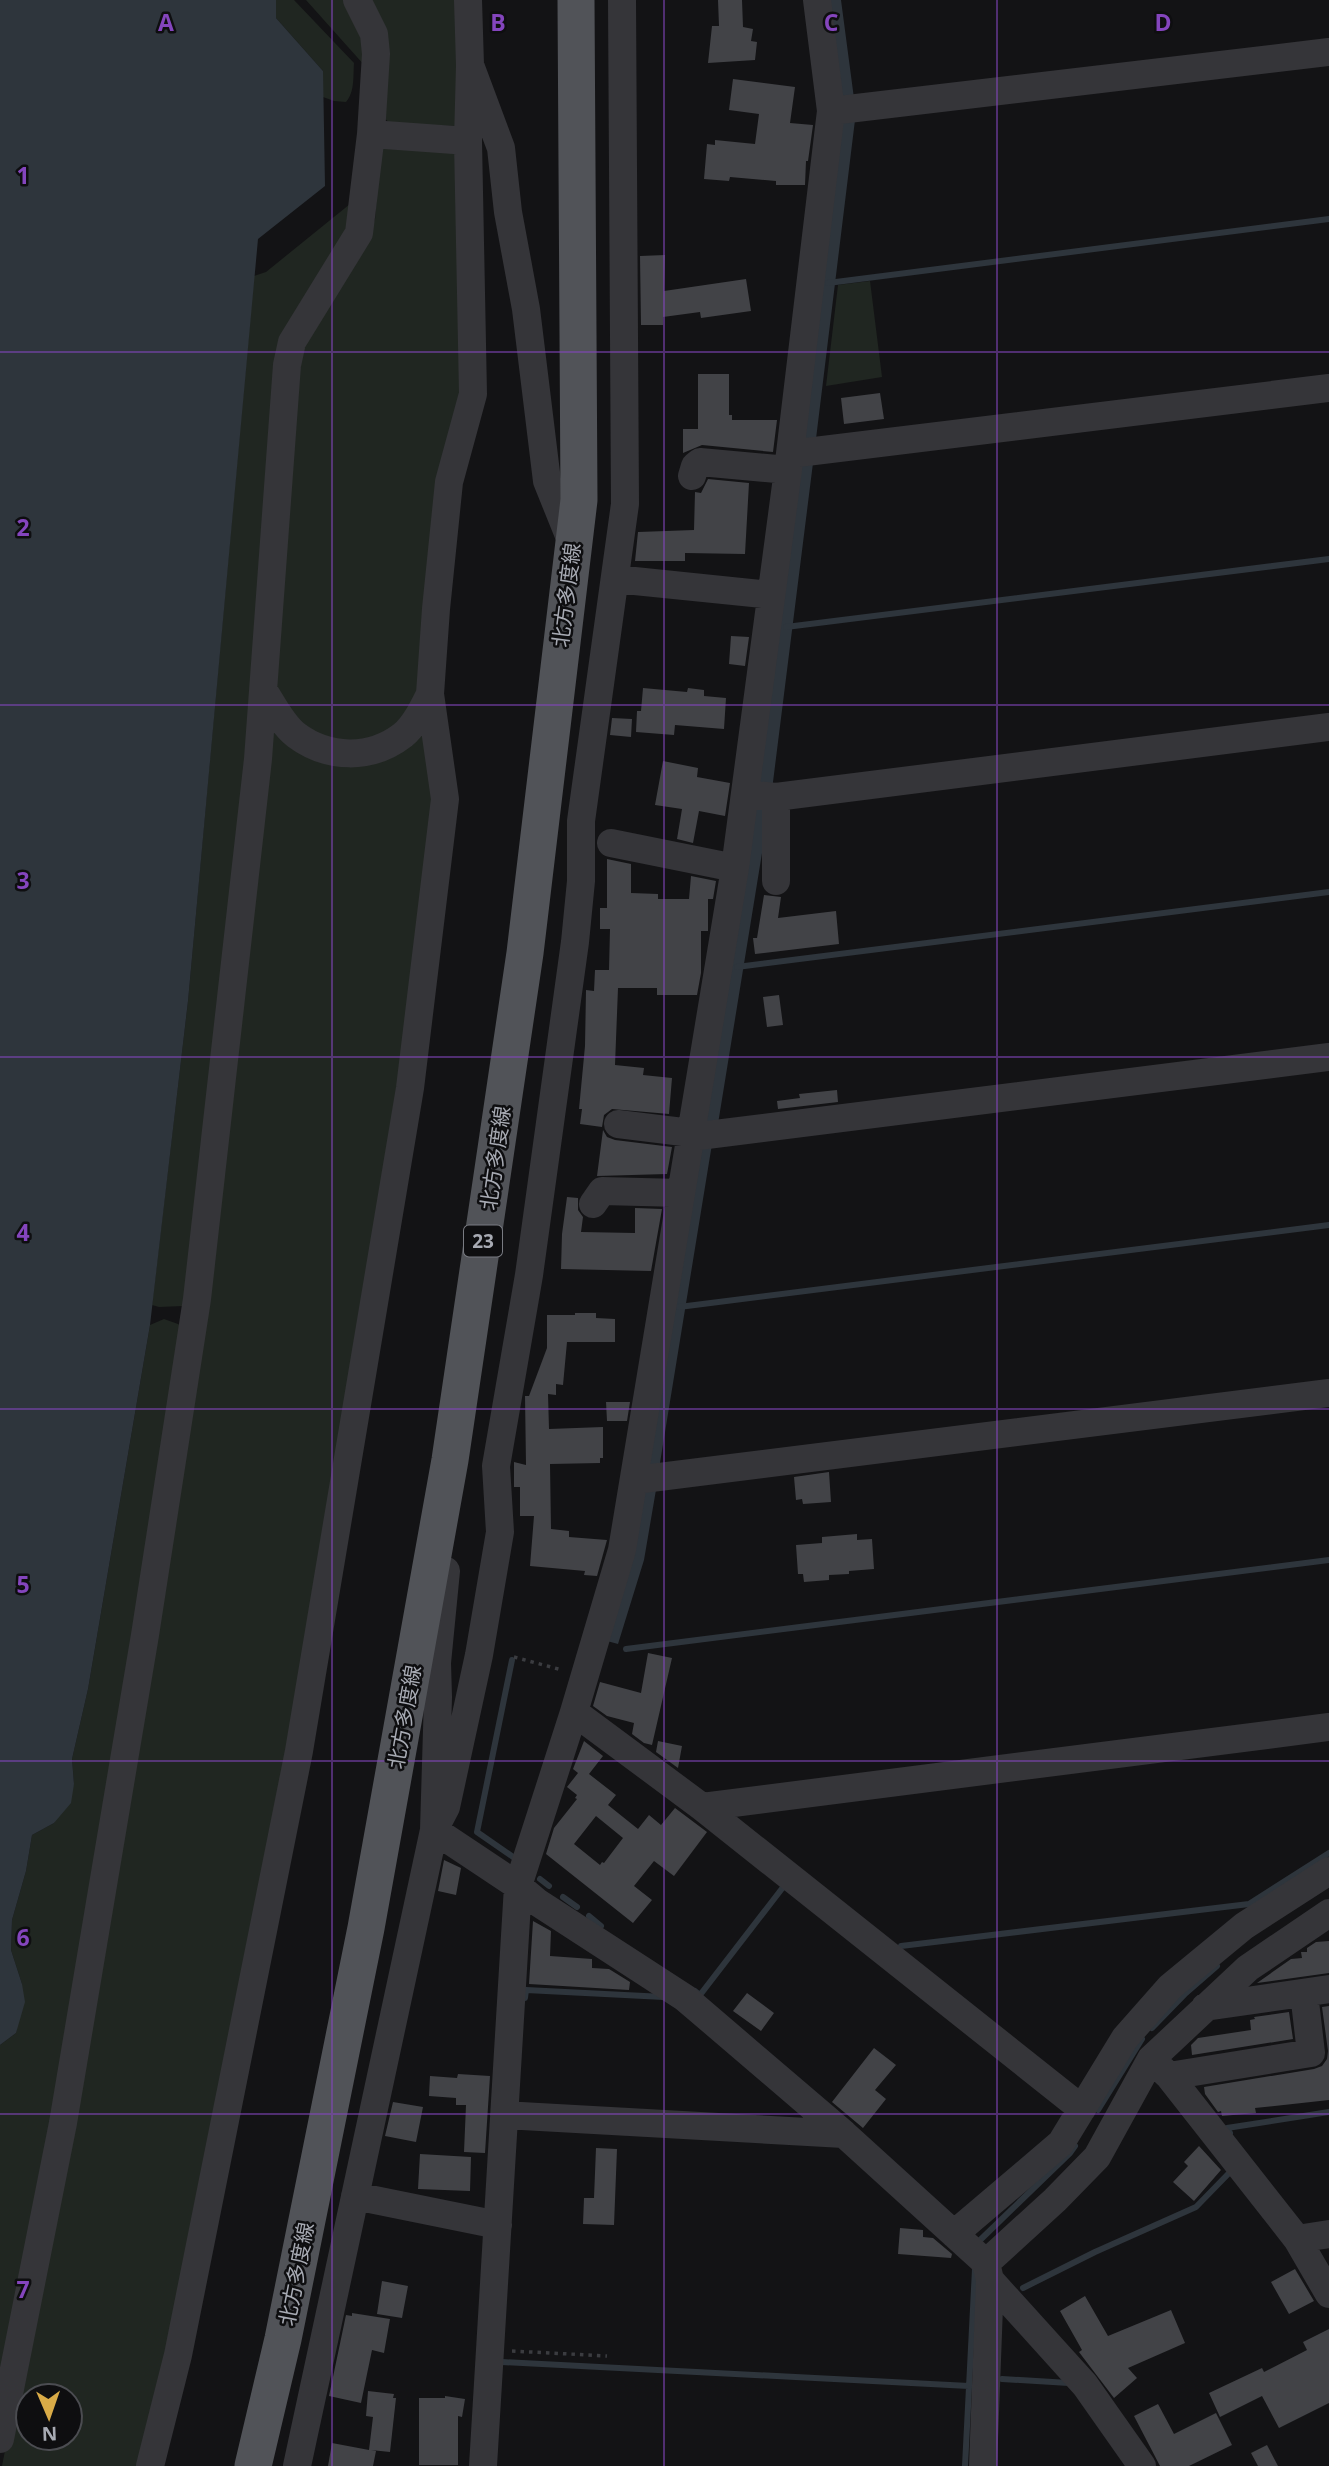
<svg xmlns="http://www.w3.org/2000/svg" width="1329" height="2466" font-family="'Open Sans','Noto Sans JP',sans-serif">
	<rect width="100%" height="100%" fill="#131315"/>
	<path fill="#202621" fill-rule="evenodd" d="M276,0H294L354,63C353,76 355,92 346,102L334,101L323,97V71L276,18Z
		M306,0H349L361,24L365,66Z
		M368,0H460L458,126L392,125L383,117Z
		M381,143L457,146L460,402L420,699L378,742L318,741L280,703L275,675L300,345L368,240L375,219Z
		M350,204L351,228L302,302L183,1306L159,1307L152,1305L188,1001L254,276L266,272Z
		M870,281L882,377L826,386L838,285Z
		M426,716L437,773L400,1087L294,1748L141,2466H2L69,2126L267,728L333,758ZM28,2396H70V2438H28Z
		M164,1319L178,1324L185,1330L54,2121L0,2392V2045L16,2033L22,1984L11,1950L12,1920L26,1871L32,1835L54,1823L74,1784L72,1759L88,1689L150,1325Z"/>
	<path fill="#2e353c" d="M0,0H276V18L323,71L325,186L258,239L188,1001L150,1325L88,1689L72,1759L74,1784L71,1803L54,1823L32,1835L26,1871L12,1920L11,1950L22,1984L25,2002L16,2033L0,2045Z
		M829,0H841L855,106L842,102Z
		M855,120L815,447L799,441L838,121Z
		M813,463L772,790L759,786L797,464Z
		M754,805L769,810L717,1130L703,1125Z
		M712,1144L659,1469L647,1465L699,1145Z
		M657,1484L644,1560L618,1644L607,1641L644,1485Z"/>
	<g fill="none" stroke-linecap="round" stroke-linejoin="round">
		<path stroke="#2e353c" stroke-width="6" d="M828,283L1329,219
			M786,627L1329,559
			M737,967L1329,892
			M679,1307L1329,1225
			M626,1649L1329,1560
			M512,1660L477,1832L516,1859
			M540,1879L549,1886
			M563,1897L577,1907
			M589,1916L601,1926
			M901,1946L1249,1904L1329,1853
			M695,1991L700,1995L784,1886L787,1888
			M525,1998L526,1990L664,1997
			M1152,2028L1186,1993L1217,1966
			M1098,2110L1142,2039
			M1230,2133L1227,2128L1329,2112
			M976,2244L1070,2153L1075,2146
			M1023,2288L1095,2252L1196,2207L1232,2170
			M502,2362L969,2386
			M1002,2379L1069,2383
			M965,2466L975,2269"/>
	</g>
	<path fill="#424347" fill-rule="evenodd" d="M718,0H742L743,27L753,29L751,41L757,42L755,60L708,63L712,26H719Z
		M733,79L795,87L790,123L813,125L808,161H806L805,185H776V181L730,177L729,181L704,179L707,144L715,145V140L755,144L759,114L729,110Z
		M665,255L664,291L746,279L751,311L701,318L700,312L663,317V325H641L640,256Z
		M698,374H729V415H732V420H777L773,452L702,445L683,453V429H698Z
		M880,393L884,419L844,424L841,398Z
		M708,479L749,483L745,554L685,553V561H635L638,532L694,530L695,492L701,493Z
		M731,636L749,637L745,666L729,664Z
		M643,688L687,692L688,688L704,690V696L726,698L724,729L675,725L674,735L636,732L637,711H641Z
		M612,718L632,719L631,737L610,735Z
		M663,761L698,768L697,777L730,783L725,816L699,811L693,843L677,839L682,809L655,805Z
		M607,859L631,864V893L658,894V899H689L691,876L716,881L713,899H708V931H701V973L697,995H657V988H618L615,1065L644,1068L643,1075L672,1078L669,1114L612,1109L604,1115L602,1127L580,1124L582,1109H579L585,1046L586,990L594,991L595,970H609L610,929H600V908H607Z
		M764,895L781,897L778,918L836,911L839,944L755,954L753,938H757Z
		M779,995L783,1025L767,1027L763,997Z
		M837,1090L838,1102L778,1109L777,1101L800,1098L799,1094Z
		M603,1130L607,1137L615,1140L672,1147L667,1174L597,1176Z
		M567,1197L578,1198V1210L583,1217L581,1232L635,1233V1208L662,1209L651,1271L561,1269L562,1234Z
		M575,1313H596V1318L615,1319V1342H567L563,1385L556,1384V1395L548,1394L549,1429L603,1427V1458H600V1463L550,1464L551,1529L569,1531V1537L607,1540L597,1576L584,1575L585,1571L530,1566L534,1516H520V1487H514V1462L526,1465L525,1396H529L547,1348V1315H575Z
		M606,1402H630L627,1421H607Z
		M829,1472L831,1502L803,1504L802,1499L796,1500L794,1477Z
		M857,1534V1540L872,1539L874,1569L849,1571V1574L829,1575V1580L804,1582L803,1574H798L796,1545L822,1543V1537Z
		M648,1653L672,1658L652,1745L644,1743L632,1734L634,1723L607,1716L593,1706L600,1682L641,1693Z
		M584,1741L603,1756L589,1774L616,1795L608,1805L638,1829L649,1815L661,1825L675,1808L707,1832L674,1876L654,1861L634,1886L652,1900L633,1923L546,1854L554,1828L577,1799L575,1798L577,1795L567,1787L578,1773L573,1769ZM596,1816L623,1838L604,1863L602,1862L600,1865L574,1844Z
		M658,1741L682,1746L678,1768L656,1752Z
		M444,1860L461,1868L456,1895L438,1891Z
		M533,1921L551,1931L550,1956L592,1959V1968L609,1969L630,1982L629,1990L529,1984Z
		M1329,1941V1973L1257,1983L1291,1959L1302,1958L1301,1952H1307V1948L1316,1942Z
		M747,1993L774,2013L761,2031L733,2011Z
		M1329,2006V2100L1255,2108L1256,2113L1222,2116L1221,2111L1218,2112L1205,2094L1204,2087L1314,2069L1322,2066L1327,2059L1328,2051L1322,2007Z
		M1289,2012L1293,2039L1192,2055L1191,2045L1198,2038L1251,2030L1250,2020L1255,2019L1254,2017Z
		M874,2048L896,2065L875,2090L886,2099L863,2128L832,2102Z
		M458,2074L490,2076L485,2153L464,2152L466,2105H456V2098L429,2096L430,2076L457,2078Z
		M393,2102L423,2107L416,2142L385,2136Z
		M1199,2146L1221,2170L1194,2201L1173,2182L1188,2166L1184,2162Z
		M596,2148L617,2149L614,2225L583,2224L584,2198H594Z
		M420,2154L471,2157L470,2191L418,2189Z
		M900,2228L923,2230V2237L933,2238L952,2254L951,2258L898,2254Z
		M1295,2269L1314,2301L1289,2314L1271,2282Z
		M382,2281L408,2286L402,2318L377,2314Z
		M1085,2296L1108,2336L1171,2310L1185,2343L1128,2368L1137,2378L1114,2398L1082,2356L1079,2352L1082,2350L1060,2311Z
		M352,2313L390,2319L384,2353L372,2350L361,2403L329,2396L346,2315L352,2316Z
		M1329,2329V2403L1279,2428L1262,2396L1220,2417L1209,2393L1262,2368L1264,2372L1307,2350L1303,2342Z
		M368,2391L394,2394L393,2398H396L390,2452L371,2450L376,2451L373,2466H328L332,2443L369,2450L373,2417L366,2416Z
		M445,2396L465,2399L462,2417L458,2416V2465H419V2398H445Z
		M1158,2404L1174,2434L1216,2413L1232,2445L1189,2466H1160L1134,2416Z
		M1267,2445L1278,2466H1258L1251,2453Z"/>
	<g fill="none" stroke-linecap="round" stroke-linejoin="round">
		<path stroke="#3b3c40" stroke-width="3.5" stroke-dasharray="3.5 5" stroke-linecap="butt" d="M514,1657L562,1670
			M512,2351L607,2356"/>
		<path stroke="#353539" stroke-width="28" d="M468,0L470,65L501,148L508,212L526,309L547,481L572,543
			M831,111L1329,52
			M371,134L468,141
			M790,454L1329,388
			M692,476L695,466L700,462L788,470
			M615,579L771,595
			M264,691C273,705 282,724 296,735C328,759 371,760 403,735C415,725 423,708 430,694
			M745,794L776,797L1329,727
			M776,797V881
			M611,843L735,868
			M618,1124L691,1133
			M691,1137L1329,1057
			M593,1204L602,1191L681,1193
			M635,1480L1329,1393
			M574,1712L702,1807L1082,2109
			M702,1807L1329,1727
			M434,1830L446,1807L479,1655L500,1532L496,1466L529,1275L575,942L581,881V821L625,504L622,0
			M434,1830L518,1886L537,1902L685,1998L844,2134L986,2263L990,2280L983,2466
			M1205,2007L1329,1989
			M1151,2059L1169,2076L1297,2239L1329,2294
			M1169,2076L1311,2053L1304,1993
			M504,2115L844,2134
			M355,2196L498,2225
			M954,2234L1061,2143L1125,2038L1170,1987L1244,1926L1329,1871
			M1297,2239L1329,2234
			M986,2263L1055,2200L1097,2157L1151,2059L1248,1968L1329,1913
			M990,2280L1085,2385L1142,2466
			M0,2439L63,2123L145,1635L197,1299L258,759L287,365L292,342L359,233L371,134L376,54L374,34L357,0
			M150,2466L178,2355L299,1751L410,1088L445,799L430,694L436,609L449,482L473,394L468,141L470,65
			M297,2466L434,1830L438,1697L437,1663L446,1571
			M483,2466L518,1886L574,1712L622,1550L735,868L788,470L831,111L817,0"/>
		<path stroke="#515358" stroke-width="37" d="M253,2466L283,2339L366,1928L450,1460L525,953L579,500L576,0"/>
	</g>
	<path fill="none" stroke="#8445bd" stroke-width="2" stroke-opacity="0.55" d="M332,0V2466M664,0V2466M997,0V2466M0,352H1329M0,705H1329M0,1057H1329M0,1409H1329M0,1761H1329M0,2114H1329"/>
	<g text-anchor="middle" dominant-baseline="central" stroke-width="5" stroke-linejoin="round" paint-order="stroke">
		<rect fill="#0e0e10" stroke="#797b82" stroke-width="2" x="464" y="1225.5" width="38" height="31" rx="5"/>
		<g font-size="19" font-weight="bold" fill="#a7aab3">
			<text x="483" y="1241">23</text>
		</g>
		<g font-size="21" fill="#a7aab3" stroke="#0e0e10">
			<text transform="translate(566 595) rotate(-83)">北方多度線</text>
			<text transform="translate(495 1158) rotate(-82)">北方多度線</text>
			<text transform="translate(404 1717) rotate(-80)">北方多度線</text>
			<text transform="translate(296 2274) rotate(-79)">北方多度線</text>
		</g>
	</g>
	<g font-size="23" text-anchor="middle" font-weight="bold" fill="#8445bd" stroke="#0e0e10" stroke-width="5" stroke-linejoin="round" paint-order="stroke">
		<text x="166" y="31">A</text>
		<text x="498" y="31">B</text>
		<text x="831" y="31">C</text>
		<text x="1163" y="31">D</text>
		<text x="23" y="184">1</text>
		<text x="23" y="536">2</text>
		<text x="23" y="889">3</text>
		<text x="23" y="1241">4</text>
		<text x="23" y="1593">5</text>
		<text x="23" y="1946">6</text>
		<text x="23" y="2298">7</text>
	</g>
	<g transform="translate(49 2417) rotate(178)"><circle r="33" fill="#0e0e10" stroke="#4b4c51" stroke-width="2"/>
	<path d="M0-5L12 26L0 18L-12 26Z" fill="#d9ab47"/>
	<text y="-10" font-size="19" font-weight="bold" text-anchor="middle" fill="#a7aab3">N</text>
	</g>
</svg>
